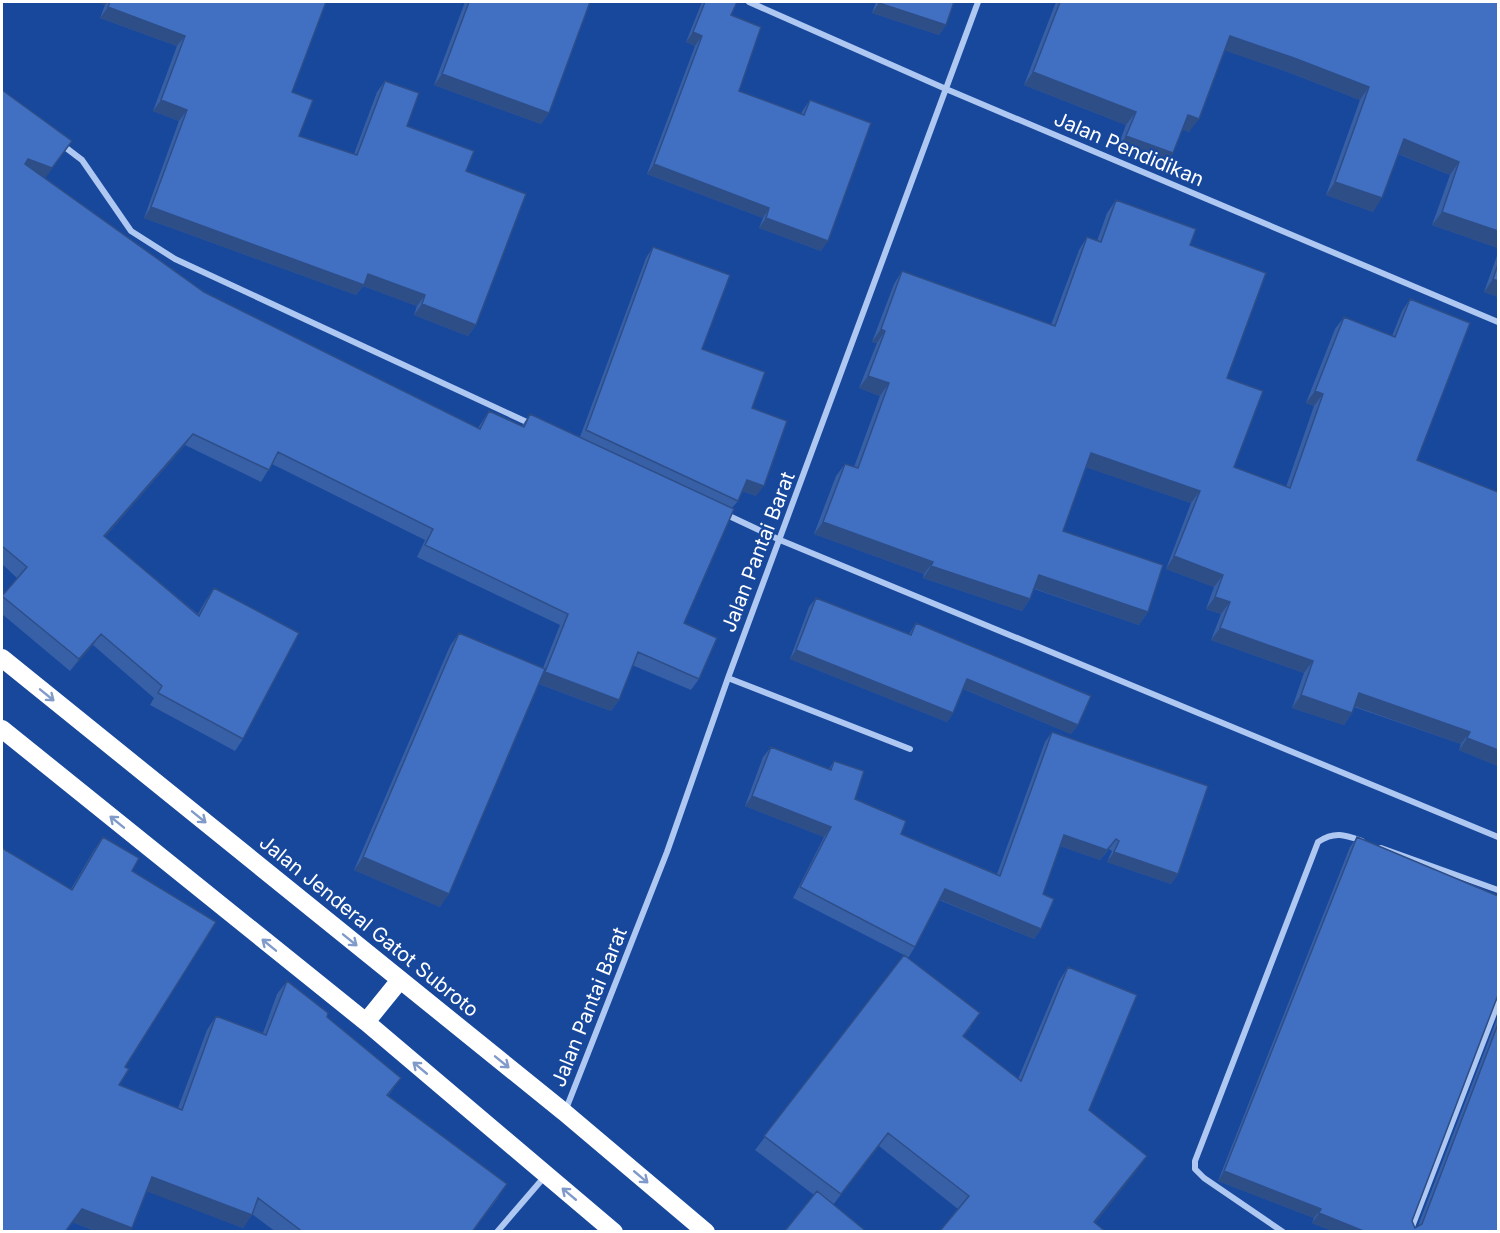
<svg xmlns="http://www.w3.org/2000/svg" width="1500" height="1233" font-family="Inter,sans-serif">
	<rect width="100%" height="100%" fill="#18489c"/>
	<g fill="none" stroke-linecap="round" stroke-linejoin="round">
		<path stroke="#afc8f2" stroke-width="6" d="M749,2L946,89L1498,322
			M61,144L82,160L131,231L175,259L531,424
			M725,514L780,540L1498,837
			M728,678L910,749
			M1381,848L1498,890
			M566,1109L667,852L728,678L978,2
			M497,1232L546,1175
			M1283,1232L1204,1178L1195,1169V1161L1318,842C1335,831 1345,835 1362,841
			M1410,1232L1498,1003"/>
		<path stroke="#fff" stroke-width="18" d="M2,658L564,1112L706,1232
			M2,729L366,1022L614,1232
			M366,1022L400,980"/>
	</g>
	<path fill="#3860a7" d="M97,2H326L292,92L299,136L354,154L377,92L385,81L407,126L466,171L476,325L468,336L414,315L417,306L363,286L356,295L144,218L179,121L153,111L177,46L100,18L105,5Z
		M465,2H590L549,113L541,124L434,85Z
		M702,2H737L731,15L739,91L801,114L803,110L810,100L821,251L759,228L763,218L647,174L695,46L686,42Z
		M873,2H954L946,25L939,35L872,13L876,2Z
		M1056,2H1498V248L1432,225L1450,175L1398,154L1373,212L1326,195L1360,100L1285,71L1224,50L1189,132L1182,129L1173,153L1164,166L1117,149L1126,125L1024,85Z
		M2,90L45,178L204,292L478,428L489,411L522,426L530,414L580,437L646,258L653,247L702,349L752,408L756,496L742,491L738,501L732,508L684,623L699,679L691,690L632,665L619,700L611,711L539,684L440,907L354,870L450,646L459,633L543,668L560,625L417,557L425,540L272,464L261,482L185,445L105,537L198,614L206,600L214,588L243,739L235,751L150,705L154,698L93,645L70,671L2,614V597L17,578L2,564Z
		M1116,200L1190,245L1227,378L1234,467L1286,487L1314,406L1306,403L1335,329L1344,317L1392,336L1402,311L1410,299L1417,460L1498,492V766L1459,750L1461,744L1354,707L1352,713L1344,725L1292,708L1304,673L1211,640L1221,614L1206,609L1214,587L1166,569L1191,503L1086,467L1063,531L1148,612L1139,625L1034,589L1030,599L1022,611L923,578L924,574L814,534L836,476L845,464L854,467L880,396L859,388L877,343L872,342L894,284L902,271L1051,325L1079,250L1087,237L1097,241L1107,213Z
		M1498,253V297L1484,292Z
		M816,598L909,634L916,623L1078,725L1071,734L963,689L953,713L947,722L790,659L809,607Z
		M1052,732L1178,874L1171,884L1107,862L1112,851L1109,849L1100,860L1060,846L1043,894L1041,929L1034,939L939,900L915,947L908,958L971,1027L963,1037L1018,1079L1059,981L1068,967L1089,1110L1137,1170L1095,1223L958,1209L879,1146L833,1205L814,1195L755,1150L904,955L793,898L824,837L745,806L763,757L771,747L829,769L834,761L855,799L901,834L997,874L1045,742Z
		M103,837L132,871L125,1067L119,1085L178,1108L207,1030L216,1016L263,1033L277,994L287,981L327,1017L401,1078L388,1096L498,1198L472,1232H276L252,1214L243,1228L147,1191L130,1232H97L72,1222L71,889L94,850Z
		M1357,837L1498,896V998H1497L1412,1221L1415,1228L1418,1226L1498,1016V1232H1335L1312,1223L1314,1218L1218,1181L1350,847Z"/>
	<path fill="#2e4e88" d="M97,2H107L105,5Z
		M879,3L946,25L939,35L872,13Z
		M108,7L185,36L177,46L100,18Z
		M693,32L702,36L695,46L686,42Z
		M1230,36L1294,58L1369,87L1360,100L1285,71L1220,49Z
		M1033,72L1136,112L1126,125L1024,85Z
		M442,74L549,113L541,124L434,85Z
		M161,100L187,110L179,121L153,111Z
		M1188,115L1199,119L1189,132L1179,128Z
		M1126,136L1173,153L1164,166L1117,149Z
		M1404,139L1459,162L1450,175L1394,152Z
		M72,141L44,180L19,171L28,159Z
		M654,164L769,208L763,218L647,174Z
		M1335,182L1382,198L1373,212L1326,195Z
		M151,207L368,274L425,295L417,306L363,286L356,295L144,218Z
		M1442,212L1498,231V248L1432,225Z
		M766,218L828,241L821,251L759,228Z
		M1493,279L1498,281V297L1484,292Z
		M422,304L476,325L468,336L414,315Z
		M881,329L885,331L877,343L872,342Z
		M868,376L889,383L880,396L859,388Z
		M1315,391L1323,394L1314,406L1306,403Z
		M193,434L185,445L96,547L104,536Z
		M1091,453L1200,491L1191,503L1082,466Z
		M747,480L764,486L756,496L740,490Z
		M823,522L933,562L924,574L814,534Z
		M1174,556L1223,575L1214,587L1166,569Z
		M931,566L1030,599L1022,611L923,578Z
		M1039,575L1148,612L1139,625L1030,587Z
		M1215,597L1230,602L1221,614L1206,609Z
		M1220,628L1313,661L1304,673L1211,640Z
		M101,634L93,645L70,671L79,659Z
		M796,650L953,713L947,722L790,659Z
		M545,672L619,700L611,711L537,683Z
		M967,679L1078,725L1071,734L961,688Z
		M1359,693L1470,732L1461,744L1351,705Z
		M1301,695L1352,713L1344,725L1292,708Z
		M1467,738L1498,750V766L1459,750Z
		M752,796L831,827L824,837L745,806Z
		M1064,835L1116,839L1100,860L1057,845Z
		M1114,852L1178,874L1171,884L1107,862Z
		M363,857L449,894L440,907L354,870Z
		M945,889L1041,929L1034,939L938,899Z
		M888,1133L879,1146L831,1208L841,1194Z
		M1147,1156L1137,1170L1088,1232L1094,1222Z
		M1224,1171L1321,1209L1314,1218L1218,1181Z
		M152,1177L252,1215L243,1228L143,1190Z
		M82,1209L132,1228L130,1232H97L72,1222Z
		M1319,1213L1366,1232H1335L1312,1223Z"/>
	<path fill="#4170c2" stroke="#2e4e88" stroke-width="1.5" d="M110,2H326L292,92L313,100L299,136L357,155L385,81L419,93L407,126L474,151L466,171L526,194L476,325L422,304L425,295L368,274L364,285L151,207L187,110L161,100L185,36L108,7Z
		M469,2H590L549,113L442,74Z
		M705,2H737L731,15L761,27L739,91L804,115L810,100L871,123L828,241L766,218L769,208L654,164L702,36L693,32Z
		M880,2H954L946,25L879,3Z
		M1060,2H1498V231L1442,212L1459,162L1404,139L1382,198L1335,182L1369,87L1294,58L1230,36L1199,119L1188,115L1173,153L1126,136L1136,112L1033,72Z
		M2,90L72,141L52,168L28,159L25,164L204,292L480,429L489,411L524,427L530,414L734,509L684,623L717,638L699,679L638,652L619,700L545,672L568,614L425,545L433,529L278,452L269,470L193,434L104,536L199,616L214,588L299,633L243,739L158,693L162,686L101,634L79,659L2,596L27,567L2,546Z
		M1116,200L1196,229L1190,245L1266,273L1227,378L1263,391L1234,467L1290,488L1323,394L1315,391L1344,317L1395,337L1410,299L1470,323L1417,460L1498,492V750L1467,738L1470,732L1359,693L1352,713L1301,695L1313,661L1220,628L1230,602L1215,597L1223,575L1174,556L1200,491L1091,453L1063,531L1163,565L1148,612L1039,575L1030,599L931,566L933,562L823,522L845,464L858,468L889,383L868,376L885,331L881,329L902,271L1055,326L1087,237L1101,242Z
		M653,247L730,275L702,349L765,372L752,408L787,421L764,486L747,480L738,501L586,430Z
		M1498,264V281L1493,279Z
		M816,598L911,635L916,623L1091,696L1078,725L967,679L953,713L796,650Z
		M459,633L545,669L449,894L363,857Z
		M1052,732L1208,786L1178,874L1114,852L1119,841L1116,839L1107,850L1064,835L1043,894L1054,899L1041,929L945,889L915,947L800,887L831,827L752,796L771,747L831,770L834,761L864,771L855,799L906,821L901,834L1000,876Z
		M103,837L139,858L132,871L216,922L125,1067L129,1069L119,1085L182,1110L216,1016L266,1035L287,981L328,1013L327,1017L401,1078L387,1095L507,1184L472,1232H303L258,1198L252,1215L152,1177L132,1228L82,1209L65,1232H2V848L72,890Z
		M1357,837L1498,896V995L1412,1221L1415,1228L1422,1224L1498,1024V1232H1366L1319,1213L1321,1209L1224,1171Z
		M904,955L980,1013L963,1036L1021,1081L1068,967L1137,995L1089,1110L1147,1156L1094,1222L1106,1232H939L969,1196L888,1133L841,1194L764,1136Z
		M817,1191L867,1232H784Z"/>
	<defs><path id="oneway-shaft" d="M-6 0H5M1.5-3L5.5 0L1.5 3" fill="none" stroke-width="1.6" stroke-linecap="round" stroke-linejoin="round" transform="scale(1.5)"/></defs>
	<g stroke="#809ac9">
		<use href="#oneway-shaft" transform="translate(47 695) rotate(39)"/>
		<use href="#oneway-shaft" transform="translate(199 817) rotate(39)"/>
		<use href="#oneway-shaft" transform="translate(117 822) rotate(-141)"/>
		<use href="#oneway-shaft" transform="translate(350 940) rotate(39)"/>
		<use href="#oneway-shaft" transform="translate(269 945) rotate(-141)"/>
		<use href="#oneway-shaft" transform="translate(502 1062) rotate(39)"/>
		<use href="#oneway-shaft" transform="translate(420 1068) rotate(-140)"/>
		<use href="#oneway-shaft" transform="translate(641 1177) rotate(40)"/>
		<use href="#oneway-shaft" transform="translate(569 1194) rotate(-140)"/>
	</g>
	<g text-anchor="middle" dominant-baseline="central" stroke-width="4.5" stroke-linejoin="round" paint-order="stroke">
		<g font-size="20" fill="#fff" stroke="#18489c">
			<text transform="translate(1129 149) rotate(23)">Jalan Pendidikan</text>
			<text transform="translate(758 552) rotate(-69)">Jalan Pantai Barat</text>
			<text transform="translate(369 926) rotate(39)">Jalan Jenderal Gatot Subroto</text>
			<text transform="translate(589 1007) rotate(-68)">Jalan Pantai Barat</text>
		</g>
	</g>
	<rect width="1500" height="1233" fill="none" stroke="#ffffff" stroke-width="6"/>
</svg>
